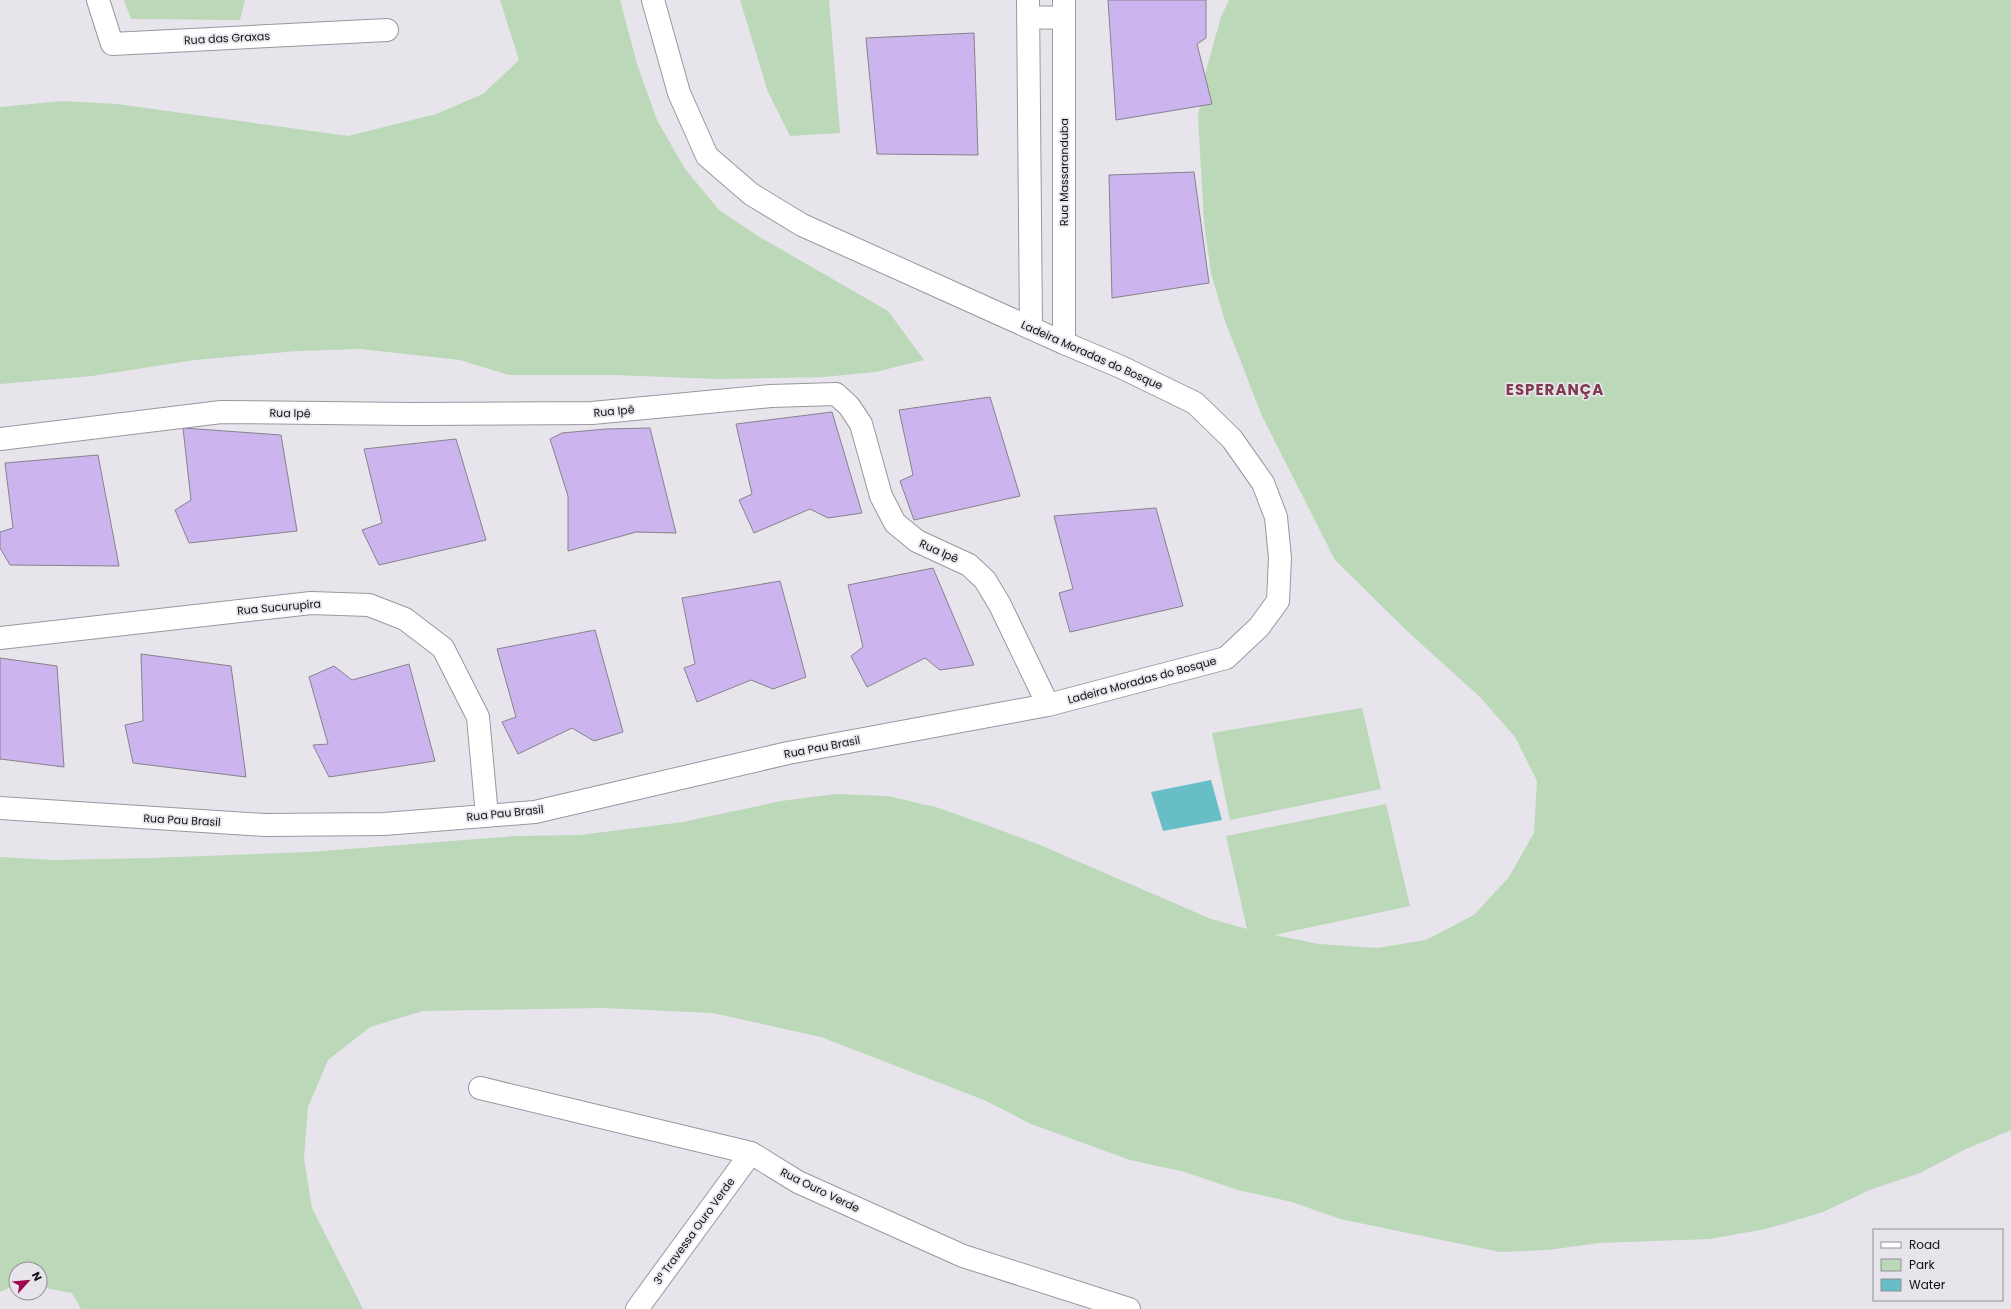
<svg xmlns="http://www.w3.org/2000/svg" width="2011" height="1309" font-family="Poppins,sans-serif">
	<rect width="100%" height="100%" fill="#e7e4ec"/>
	<path fill="#bbd8b8" d="M124,0H245L240,20L131,19Z
		M500,0H620L637,64L657,120L685,169L719,210L758,236L888,311L924,360L875,372L824,377L718,379L614,375H509L460,360L360,349L297,351L195,360L92,376L0,384V107L63,101L117,104L348,136L436,114L483,94L519,60Z
		M740,0H829L840,133L790,136L768,92Z
		M1229,0H2011V1130L1966,1149L1920,1173L1872,1189L1823,1212L1766,1229L1709,1239L1599,1243L1548,1250L1500,1252L1340,1219L1292,1202L1238,1190L1185,1172L1130,1160L1031,1124L984,1100L821,1037L713,1013L602,1008L423,1011L370,1027L328,1060L308,1107L304,1158L312,1208L363,1309H81L72,1293L40,1287V1269H16V1285L0,1292V857L54,860L151,858L310,852L515,836L580,835L683,822L781,801L835,794L888,796L939,808L992,827L1040,845L1211,919L1247,929L1226,836L1386,804L1410,906L1274,935L1319,944L1377,948L1426,940L1474,915L1509,877L1534,833L1537,781L1515,737L1481,698L1406,630L1335,560L1262,416L1225,321L1211,273L1204,222L1198,116L1207,67L1221,17Z
		M1362,708L1381,789L1230,820L1212,733Z"/>
	<path fill="#68bec7" d="M1211,780L1222,820L1163,831L1151,792Z"/>
	<path fill="#ccb5ef" stroke="#85838a" d="M1108,0H1206V38L1197,44L1212,104L1116,120Z
		M974,33L978,155L877,154L866,38Z
		M1194,172L1209,283L1112,298L1109,175Z
		M990,397L1020,496L914,520L900,481L913,475L899,410Z
		M832,412L862,513L828,518L810,509L754,533L739,500L752,494L736,424Z
		M183,428L281,435L297,531L189,543L175,510L191,500Z
		M650,428L676,533L636,532L568,551V496L550,439L562,433L606,429Z
		M456,439L486,540L379,565L362,530L382,523L364,449Z
		M98,455L119,566L10,565L0,548V532L13,528L5,463Z
		M1156,508L1183,606L1070,632L1059,593L1073,589L1054,516Z
		M933,568L974,665L940,670L925,658L867,687L851,656L863,647L848,585Z
		M780,581L806,677L773,689L751,680L697,702L684,668L695,664L682,598Z
		M595,630L623,732L594,741L572,728L518,754L502,722L516,717L497,649Z
		M141,654L231,666L246,777L133,763L125,725L143,721Z
		M0,658L57,666L64,767L0,759Z
		M409,664L435,761L329,777L313,745L328,744L309,677L334,666L352,680Z"/>
	<g fill="none" stroke-linecap="round" stroke-linejoin="round">
		<defs>
			<path id="minor" d="M98,0L112,44L387,30
				M1028,0L1031,328
				M1028,17L1064,18
				M1064,343V0
				M0,439L221,412L412,414L592,413L771,396L836,394L849,406L861,424L881,496L895,523L917,541L969,565L985,580L1000,605L1048,705
				M0,638L311,603L369,605L405,619L443,648L478,717L487,816
				M0,808L265,825L384,824L535,812L788,753L1048,705L1226,658L1259,627L1278,601L1280,558L1276,517L1263,483L1232,439L1195,403L1121,367L1064,343L802,225L751,194L707,156L679,93L653,0
				M480,1088L751,1153L798,1182L963,1256L1129,1309
				M637,1309L751,1153"/>
		</defs>
		<use href="#minor" stroke="#9a979f" stroke-width="24"/>
		<use href="#minor" stroke="#fff" stroke-width="22"/>
	</g>
	<g text-anchor="middle" dominant-baseline="central" stroke-width="3.5" stroke-linejoin="round" paint-order="stroke">
		<g font-size="11" fill="#121113" stroke="#e7e4ec">
			<text transform="translate(227 38) rotate(-3)">Rua das Graxas</text>
			<text transform="translate(1064 172) rotate(-90)">Rua Massaranduba</text>
			<text transform="translate(1092 355) rotate(24)">Ladeira Moradas do Bosque</text>
			<text transform="translate(614 411) rotate(-5)">Rua Ipê</text>
			<text transform="translate(290 413) rotate(1)">Rua Ipê</text>
			<text transform="translate(939 551) rotate(24)">Rua Ipê</text>
			<text transform="translate(279 607) rotate(-5)">Rua Sucurupira</text>
			<text transform="translate(1142 680) rotate(-15)">Ladeira Moradas do Bosque</text>
			<text transform="translate(822 747) rotate(-11)">Rua Pau Brasil</text>
			<text transform="translate(505 813) rotate(-6)">Rua Pau Brasil</text>
			<text transform="translate(182 820) rotate(3)">Rua Pau Brasil</text>
			<text transform="translate(820 1190) rotate(26)">Rua Ouro Verde</text>
			<text transform="translate(694 1231) rotate(-54)">3ª Travessa Ouro Verde</text>
		</g>
		<g font-size="15" font-weight="bold" letter-spacing="1" fill="#803a50" stroke="#e7e4ec">
			<text x="1555" y="389">ESPERANÇA</text>
		</g>
	</g>
	<rect x="1873" y="1229" width="130" height="72" fill="#e7e4ec" stroke="#929095"/>
	<rect x="1881" y="1242" width="20" height="6" fill="#ffffff" stroke="#929095"/>
	<text x="1909" y="1249" font-size="12" fill="#121113">Road</text>
	<rect x="1881" y="1259" width="20" height="12" fill="#bbd8b8" stroke="#929095"/>
	<text x="1909" y="1269" font-size="12" fill="#121113">Park</text>
	<rect x="1881" y="1279" width="20" height="12" fill="#68bec7" stroke="#929095"/>
	<text x="1909" y="1289" font-size="12" fill="#121113">Water</text>
	<g transform="translate(28 1281) rotate(63)"><circle r="19" fill="#e7e4ec" stroke="#929095"/>
	<path d="M0-3L7 15L0 10L-7 15Z" fill="#9e064e"/>
	<text y="-6" font-size="11" font-weight="bold" text-anchor="middle" fill="#121113">N</text>
	</g>
</svg>
